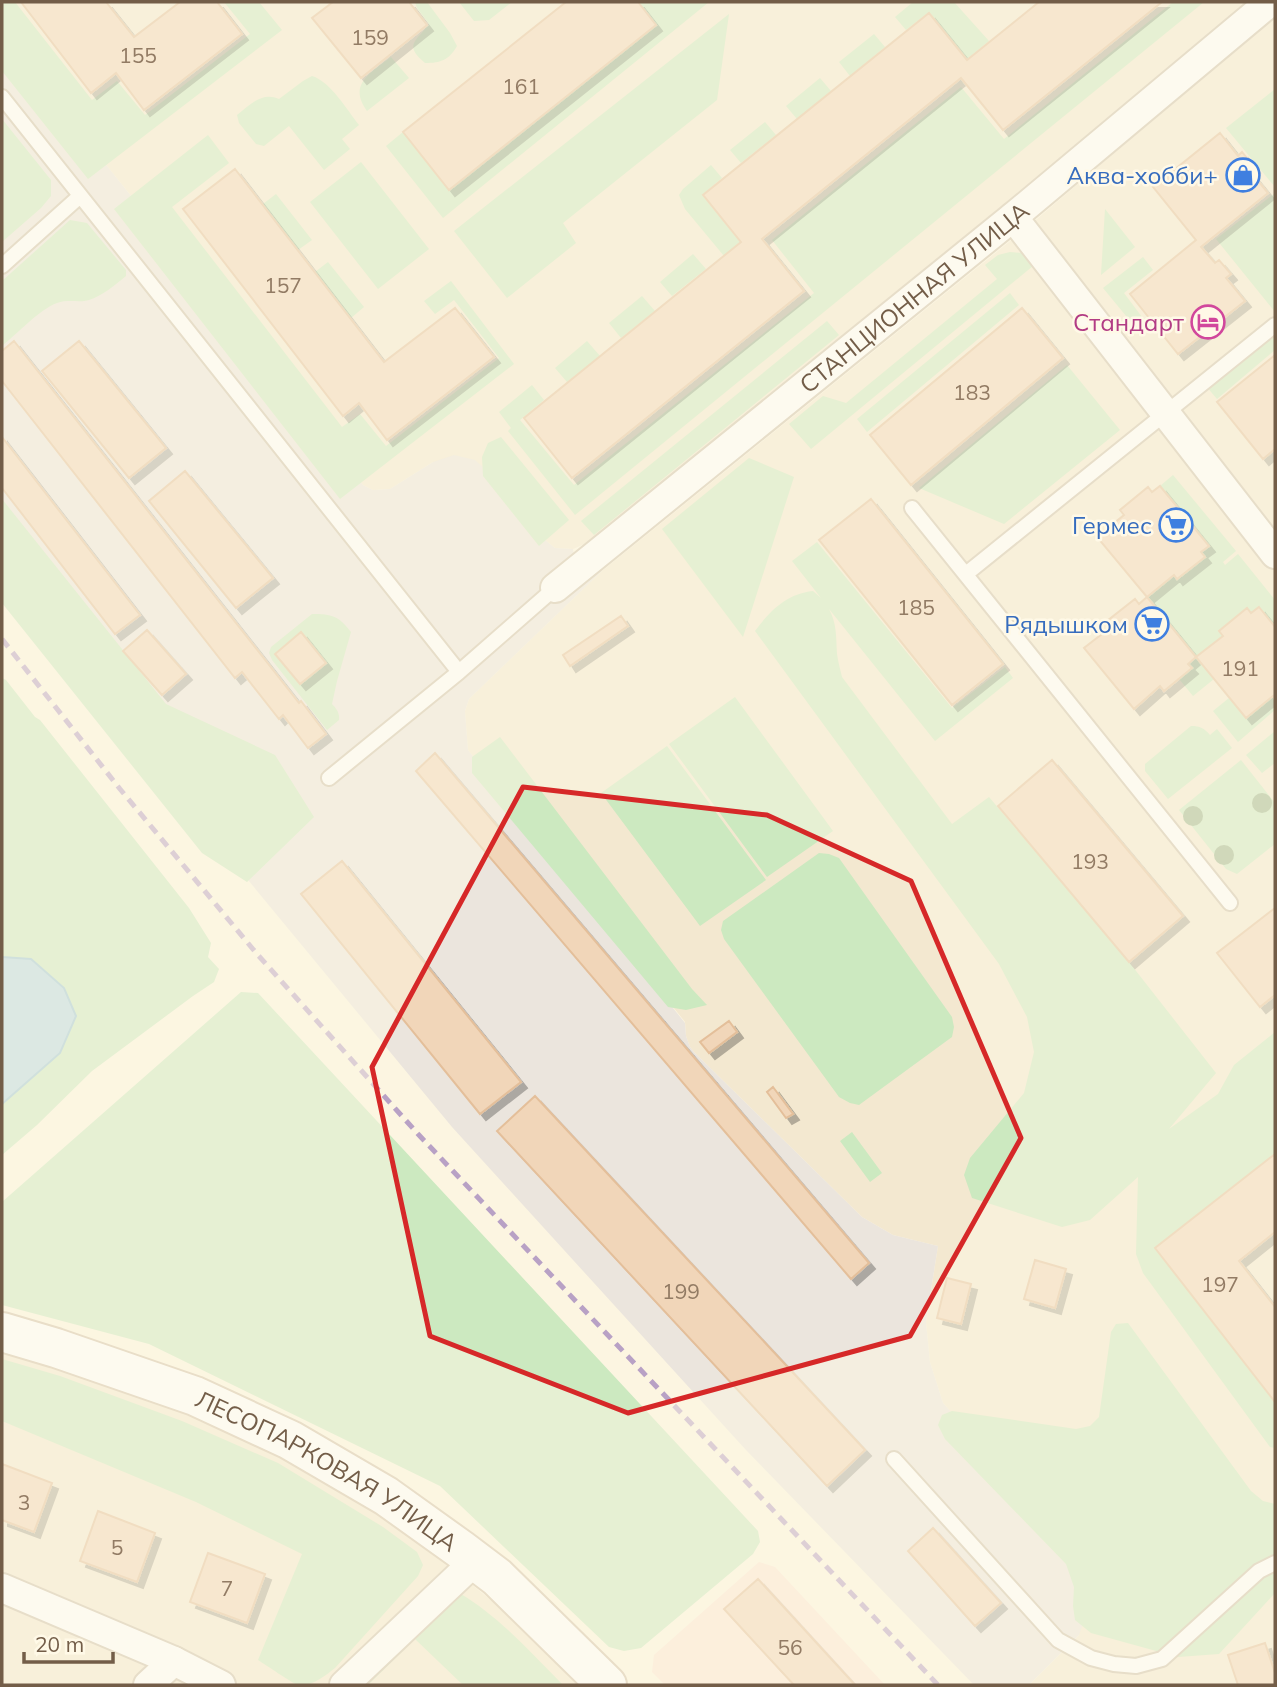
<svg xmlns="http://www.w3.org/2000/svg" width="1277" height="1687" font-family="Mulish,sans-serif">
	<defs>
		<filter id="shadow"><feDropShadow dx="6" dy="6" stdDeviation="0" flood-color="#0004"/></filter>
	</defs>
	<rect width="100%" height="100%" fill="#fcf5e1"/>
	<path fill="#f3e8d0" d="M2,2H1245L981,223L589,542L573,549L555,548L534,531L433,462L390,489L373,490L363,485L2,35Z
		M1275,15V1685H1029L1079,1635L963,1425L943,1403L930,1362L926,1322L938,1246L893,1235L862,1217L694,1052L690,1047L686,1036L685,1022L468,750L465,711L469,699L602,571L1030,225Z
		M2,1351L45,1363L186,1413L276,1452L360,1499L447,1564L494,1603L577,1685H2Z"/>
	<path fill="#fce6d5" d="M759,1562L775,1567L885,1685H665L652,1672L654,1655Z"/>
	<path fill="#ebe5dd" d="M2,35L363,485L373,490L390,489L433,462L454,455L475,460L486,470L534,531L555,548L573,549L575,564L587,573L602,571L469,699L465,711L468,750L685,1023L686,1036L690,1047L694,1052L862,1217L893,1235L938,1246L926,1322L930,1362L943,1403L963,1425L1013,1458L1090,1604L1079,1635L1029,1685H974L746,1450L452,1127L220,846L2,573Z"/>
	<path fill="#cce9c0" d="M2,2H15L92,100L117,81L145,115L250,34L224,2H259L282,30L88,179L2,71Z
		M415,2H427L450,33L457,46C449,60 441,63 425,63C402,44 418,40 429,24L417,8Z
		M459,2H512L489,20L474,21Z
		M638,2H709L443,218L386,146L403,132L449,190L656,25Z
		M913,2H954L989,41L967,59L929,12L906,30L895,17Z
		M1173,2H1204L575,515L508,431L511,428L499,412L532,385L544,400L520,420L574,485L814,293L772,240L961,87L1004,139Z
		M729,14L717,100L563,223L576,243L507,298L454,231Z
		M874,34L885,47L850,76L839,62Z
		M391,57L409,78L367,111C347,84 372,72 391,57Z
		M312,76C331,82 347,110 359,125L342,139L350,149L324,170L289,126L264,146L256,144L239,123L237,115C250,105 262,91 279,99L303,81Z
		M820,78L831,91L797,119L786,106Z
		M1275,89V312L1216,239L1275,193V187L1226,128Z
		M2,119L51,180V196L41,208L2,242Z
		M765,122L776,135L741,163L730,150Z
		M208,135L229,163L172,207L342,427L360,414L386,446L499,358L454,300L435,314L424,301L451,281L514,364L340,499L114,209Z
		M361,162L429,249L378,289L310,202Z
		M711,165L722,178L702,195L740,242L724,256L685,209L679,195L683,189Z
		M276,194L312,240L298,250L263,204Z
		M1105,209L1135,247L1101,275Z
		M70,220L87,223L126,270V276C115,285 102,296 89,300C80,303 68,299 57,303C40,309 17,334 2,346V281Z
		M1010,252L1022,253L1039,261L811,449L789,424L823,396L846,403L997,279L985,265L998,255Z
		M693,254L706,269L672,296L660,282Z
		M1143,257L1153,270L1124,293L1145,321L1136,328L1103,288Z
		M328,262L364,307L351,318L315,272Z
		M1010,293L1019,305L867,432L857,419Z
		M642,296L655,311L621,338L609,323Z
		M827,321L839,335L594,535L581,521Z
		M1275,331V350L1217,399L1206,386Z
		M587,341L600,356L567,382L555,368Z
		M1067,365L1120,430L1004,524L919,488Z
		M501,437L569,520L539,546L483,476L482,457L488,443Z
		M749,458L794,477L743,637L662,529Z
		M1173,475L1236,551L1223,562L1225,565L1238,554L1275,600V627L1259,607L1251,613L1247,608L1220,630L1223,636L1196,657L1214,679L1193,696L1179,679L1191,669L1188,664L1196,657L1147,598L1174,575L1177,579L1204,557L1201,552L1209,546L1160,486Z
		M2,499L166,704L275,755L314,817L247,882L202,853L2,603Z
		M817,542L952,708L1005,667L1013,678L935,741L829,609C837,624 836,637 837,654C838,661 840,669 842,677L952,824L989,797L1129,962L1216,1073L1169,1129L1218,1094L1234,1065L1275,1032V1154L1155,1248L1275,1402V1448L1270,1447L1143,1273L1136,1254L1138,1177L1090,1220L1062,1227L972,1198L964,1175L970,1158L1024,1093L1034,1052L1027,1017L999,964L755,631C770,611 786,594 813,591L821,598L792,561Z
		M312,614C332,614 339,616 351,632L337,681L332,704C336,708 340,713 339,720L327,730L272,660L269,653L271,647Z
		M2,678L6,680L35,717L40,720L189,908L211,943L208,957L219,969L214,982L193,996L92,1071L37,1125L2,1155Z
		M1273,696L1275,699V710L1238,742L1213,711L1229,698L1246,718Z
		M735,697L833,831L767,877L669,744Z
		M1191,726C1200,726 1204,728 1210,735L1217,729L1232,748L1168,799L1145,771V764Z
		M1275,731V763L1262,773L1246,755Z
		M500,737L692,989L707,1005L686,1010L668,1007L472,773V757Z
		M667,746L766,880L700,926L601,793Z
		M1241,760L1275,803V844L1237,874L1226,869L1179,810Z
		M819,853L829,854L839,858L952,1017L954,1027L952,1037L859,1105L850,1103L839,1097L724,939L721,930L723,921Z
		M241,992L258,993L758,1531L760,1542L753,1554L641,1648L624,1651L609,1647L440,1486L149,1344L2,1305V1202Z
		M852,1132L882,1173L870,1182L840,1141Z
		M1128,1323L1251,1491L1263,1501L1275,1504V1593L1219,1654L1178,1657L1091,1633L1075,1620L1073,1606L1074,1587L1066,1564L945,1439L938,1425L942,1415L952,1411L1076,1429L1090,1426L1099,1417L1111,1332L1116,1324Z
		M2,1359L60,1376L182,1421L278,1463L383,1527L417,1552L423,1565L418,1576L335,1668C326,1675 312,1687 298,1685C292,1683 266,1665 258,1660L302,1554L196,1502L2,1421Z
		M459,1593C499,1616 531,1653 563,1685H463L415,1639L368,1685H359Z"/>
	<path fill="#b6d8e5" stroke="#9cc6d7" stroke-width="2" d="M2,957L31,959L64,988L76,1016L60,1053L2,1104Z"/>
	<path fill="#f1d6b9" stroke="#e4bf9a" stroke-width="2" filter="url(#shadow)" d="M21,2H106L134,37L180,2H217L242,34L144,110L116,73L91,93Z
		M333,2H409L427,25L361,78L312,18Z
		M566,2H638L656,25L449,190L403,132Z
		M1039,2H1162L1003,130L961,78L762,239L804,291L572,478L524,418L741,242L703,195L929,13L967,60Z
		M1220,133L1238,156L1242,152L1254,167L1249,170L1268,193L1201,247L1215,263L1219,260L1231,274L1226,278L1245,301L1178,354L1130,294L1196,240L1153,187Z
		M235,169L384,362L455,308L494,357L387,440L359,403L343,416L183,209Z
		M1022,308L1063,358L911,485L870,435Z
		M14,341L299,703L301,701L326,734L308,748L283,715L279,719L242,672L235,678L2,381V351Z
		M79,341L166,448L129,478L42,371Z
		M1275,355V449L1263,459L1217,402Z
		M2,437L140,615L115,634L2,488Z
		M185,471L273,578L236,608L149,501Z
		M1160,486L1209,546L1201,552L1205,557L1177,579L1174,575L1147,597L1097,537L1124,515L1120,510L1148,487L1152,492Z
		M871,499L1003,664L952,705L819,540Z
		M1147,597L1196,657L1188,664L1192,668L1164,691L1160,686L1134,709L1084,648L1111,627L1107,621L1135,599L1139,604Z
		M1259,607L1275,627V699L1273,696L1246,718L1196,657L1223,636L1219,631L1247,608L1251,613Z
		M621,616L628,626L570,666L563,655Z
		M147,630L186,674L162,695L123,651Z
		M301,632L326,663L300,684L275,654Z
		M435,753L869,1263L851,1279L416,771Z
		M1052,760L1183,916L1129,962L998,806Z
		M342,861L521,1082L480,1114L301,894Z
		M1275,908V995L1260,1007L1217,953Z
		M729,1021L737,1032L709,1053L700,1042Z
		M773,1087L793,1114L786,1118L767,1092Z
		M535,1096L865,1450L827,1486L497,1131Z
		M1275,1154V1232L1239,1261L1275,1307V1402L1155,1248Z
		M1035,1260L1066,1269L1055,1308L1024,1299Z
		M947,1278L971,1284L961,1324L937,1318Z
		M2,1464L52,1483L34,1532L2,1520Z
		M98,1511L155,1533L137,1582L80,1561Z
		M933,1528L1001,1603L975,1626L908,1551Z
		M208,1553L265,1574L247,1623L190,1602Z
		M758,1579L855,1685H794L724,1609Z
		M1265,1643L1275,1673V1685H1238L1228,1655Z"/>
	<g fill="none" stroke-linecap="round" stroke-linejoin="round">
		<defs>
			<path id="lane" d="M2,97L459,672
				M2,266L80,196
				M912,508L1230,903
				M966,574L1275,325
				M329,778L459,672L555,588
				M894,1459L1058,1640L1091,1658L1114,1664L1136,1666L1162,1659L1259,1571L1275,1563"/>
			<g id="street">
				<path d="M1013,217L1275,554"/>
				<path id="s1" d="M555,588L1013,217L1270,2"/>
				<path d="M2,1588L174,1661L221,1685"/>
				<path d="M148,1685L174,1661"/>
				<path d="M344,1685L475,1561"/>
			</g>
			<g id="secondary">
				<path id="s2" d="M2,1332L56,1348L195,1396L290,1440L386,1496L460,1549L497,1577L607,1685"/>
			</g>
		</defs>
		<use href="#lane" stroke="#cfc0ab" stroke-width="18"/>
		<use href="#street" stroke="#cfc0ab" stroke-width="32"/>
		<use href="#secondary" stroke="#d2c0a8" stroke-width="42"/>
		<use href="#lane" stroke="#fff" stroke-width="14"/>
		<use href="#street" stroke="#fff" stroke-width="28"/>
		<use href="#secondary" stroke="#fff" stroke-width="38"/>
		<path stroke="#b8a1c5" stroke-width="5" stroke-dasharray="10 7" stroke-linecap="butt" d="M2,639L120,789L257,954L418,1134L938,1685"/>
	</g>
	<g fill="#9cb48a">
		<circle cx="1262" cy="803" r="10"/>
		<circle cx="1193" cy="816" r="10"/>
		<circle cx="1224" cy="855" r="10"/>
	</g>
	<path d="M0 0H1277V1687H0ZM523,787L767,815L911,881L1021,1138L910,1336L628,1413L430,1336L372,1067Z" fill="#fcf5e1" fill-opacity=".55" fill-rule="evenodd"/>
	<path fill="none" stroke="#d62828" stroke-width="5" stroke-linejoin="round" d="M523,787L767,815L911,881L1021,1138L910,1336L628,1413L430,1336L372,1067Z"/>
	<defs>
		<symbol id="shop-ring" viewBox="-11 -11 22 22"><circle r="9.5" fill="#fff9e7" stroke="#3f7fe0" stroke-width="1.5"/><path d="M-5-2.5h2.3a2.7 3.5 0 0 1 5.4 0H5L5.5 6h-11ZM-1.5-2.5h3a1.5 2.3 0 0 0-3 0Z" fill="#3f7fe0"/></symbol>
		<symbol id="hotel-ring" viewBox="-11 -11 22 22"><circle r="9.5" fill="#fff9e7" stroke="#d1479c" stroke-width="1.5"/><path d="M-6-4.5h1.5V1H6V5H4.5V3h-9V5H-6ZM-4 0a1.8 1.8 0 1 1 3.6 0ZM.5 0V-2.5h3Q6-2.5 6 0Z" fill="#d1479c"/></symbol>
		<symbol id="supermarket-ring" viewBox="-11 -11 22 22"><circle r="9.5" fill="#fff9e7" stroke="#3f7fe0" stroke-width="1.5"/><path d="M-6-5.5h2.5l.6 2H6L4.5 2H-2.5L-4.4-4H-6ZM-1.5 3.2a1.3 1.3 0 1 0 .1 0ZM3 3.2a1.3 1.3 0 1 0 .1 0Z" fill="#3f7fe0"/></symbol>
	</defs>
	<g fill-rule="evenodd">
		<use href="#shop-ring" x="1224" y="156" width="38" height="38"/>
		<use href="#hotel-ring" x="1189" y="303" width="38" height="38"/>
		<use href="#supermarket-ring" x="1157" y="506" width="38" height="38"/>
		<use href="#supermarket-ring" x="1133" y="605" width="38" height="38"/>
	</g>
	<g text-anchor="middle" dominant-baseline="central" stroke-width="5" stroke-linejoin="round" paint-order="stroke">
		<g font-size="21" fill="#927b64">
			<text x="370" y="37">159</text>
			<text x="138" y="55">155</text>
			<text x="521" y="86">161</text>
			<text x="283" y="285">157</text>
			<text x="972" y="392">183</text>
			<text x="916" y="607">185</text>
			<text x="1240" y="668">191</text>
			<text x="1090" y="861">193</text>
			<text x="1220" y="1284">197</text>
			<text x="681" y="1291">199</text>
			<text x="24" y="1502">3</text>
			<text x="117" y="1547">5</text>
			<text x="227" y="1588">7</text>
			<text x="790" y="1647">56</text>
		</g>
		<g font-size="24" fill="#366cbe" stroke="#fff9e7" text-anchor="end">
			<text x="1218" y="175">Аква-хобби+</text>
			<text x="1152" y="525">Гермес</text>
			<text x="1128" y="624">Рядышком</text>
		</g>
		<g font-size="24" fill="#735d48" stroke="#fff9e7">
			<text stroke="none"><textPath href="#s1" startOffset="462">СТАНЦИОННАЯ УЛИЦА</textPath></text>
			<text stroke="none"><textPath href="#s2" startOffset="355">ЛЕСОПАРКОВАЯ УЛИЦА</textPath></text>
		</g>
		<g font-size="24" fill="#b23c85" stroke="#fff9e7" text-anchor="end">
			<text x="1184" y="322">Стандарт</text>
		</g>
	</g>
	<rect width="1277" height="1687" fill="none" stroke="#735d48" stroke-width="7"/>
	<path d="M24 1652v10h89v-10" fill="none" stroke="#735d48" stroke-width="3.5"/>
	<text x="35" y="1652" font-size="21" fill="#735d48" stroke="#fff9e7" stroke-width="5" paint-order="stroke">20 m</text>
</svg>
